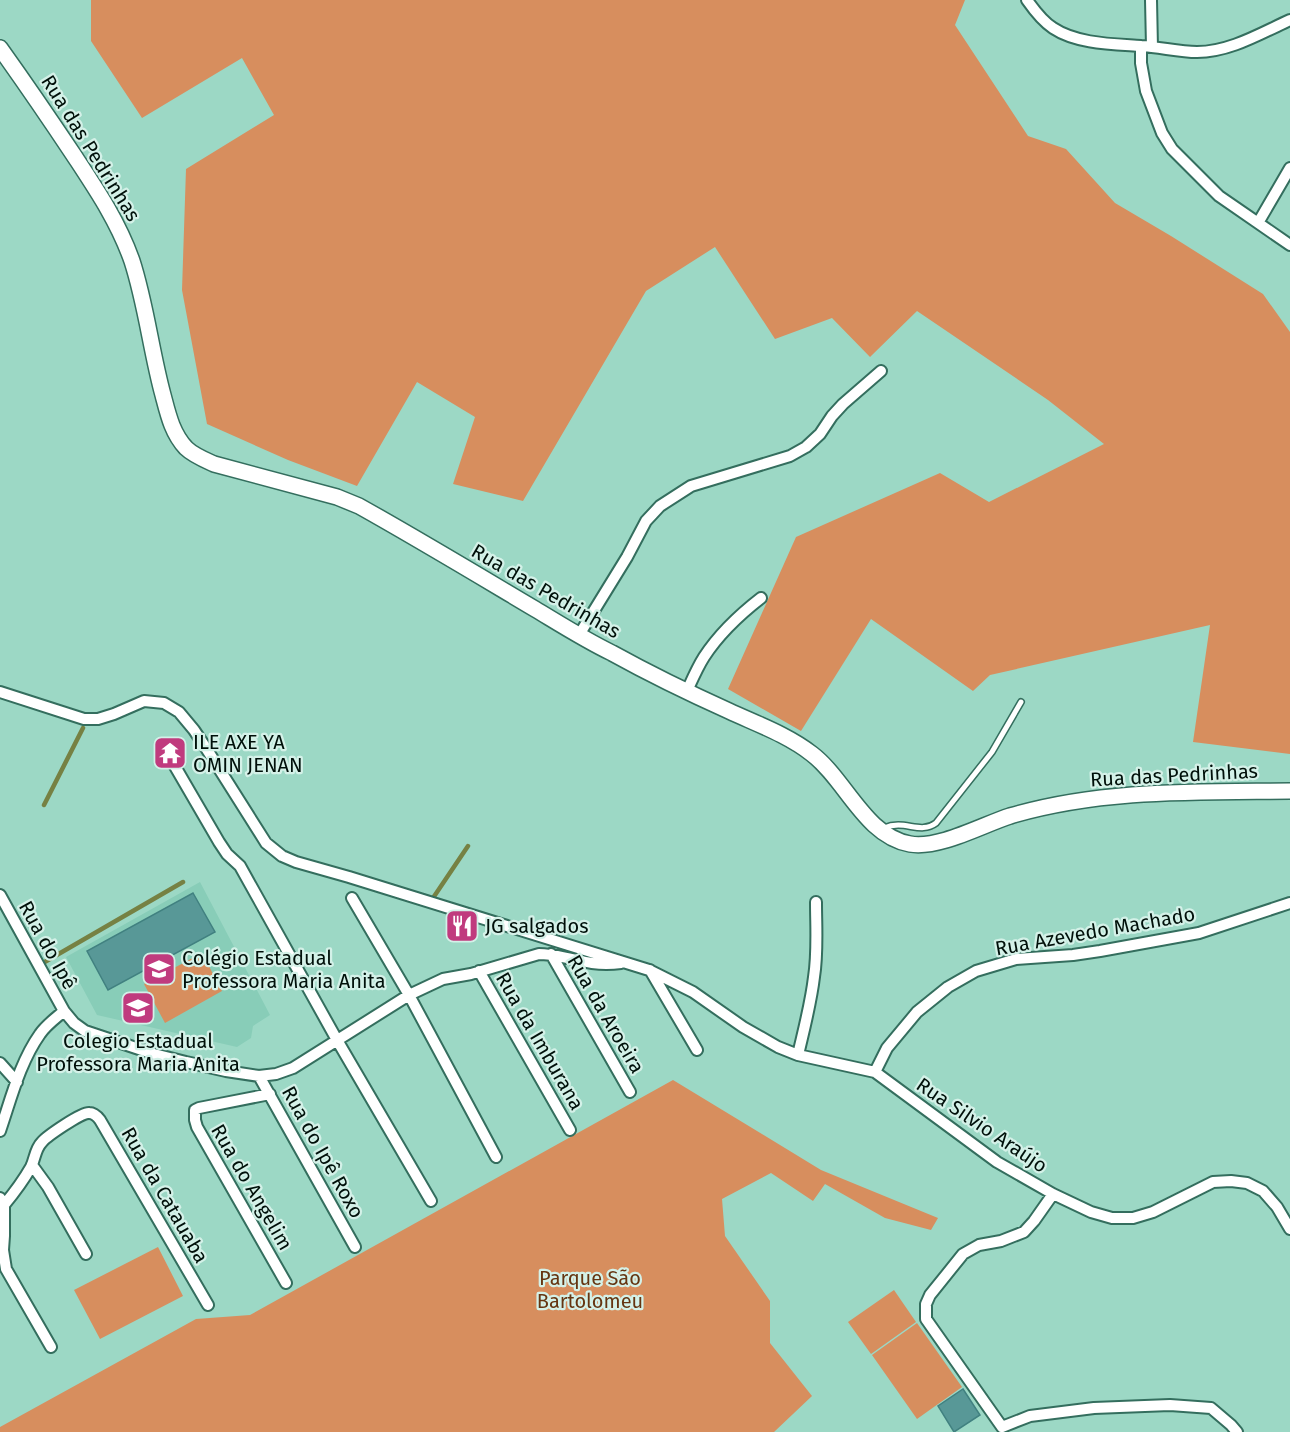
<svg xmlns="http://www.w3.org/2000/svg" width="1290" height="1432" font-family="'Fira Sans',sans-serif">
	<rect width="100%" height="100%" fill="#9cd8c5"/>
	<path fill="#88cdb8" d="M200,882L270,1015L253,1026L251,1038L237,1047L97,1015L66,957Z"/>
	<path fill="#d78e5e" d="M91,0H965L955,25L1028,136L1066,149L1115,203L1171,236L1263,294L1290,332V754L1193,742L1210,625L990,675L973,691L871,619L801,731L728,689L796,537L940,473L989,502L1104,444L1048,400L917,311L870,357L832,318L775,339L715,247L646,291L523,501L453,484L475,417L417,382L357,486L288,460L207,424L182,290L186,169L274,115L242,58L142,118L91,41Z
		M202,953L222,991L165,1023L144,984Z
		M673,1080L821,1170L938,1218L931,1230L885,1218L825,1184L813,1201L771,1173L722,1199L725,1236L770,1301V1343L812,1396L774,1432H0V1427L196,1319L250,1315Z
		M158,1247L183,1296L100,1339L74,1290Z
		M894,1290L916,1322L871,1354L848,1322Z
		M917,1323L962,1387L917,1419L872,1355Z"/>
	<g fill="none" stroke-linecap="round" stroke-linejoin="round">
		<path stroke="#768143" stroke-width="4.5" d="M44,805L83,728
			M433,898L468,846
			M43,963L183,882"/>
	</g>
	<path fill="#589897" stroke="#418180" stroke-width="1.5" d="M193,893L215,932L108,990L87,951Z
		M963,1389L980,1415L954,1432L938,1406Z"/>
	<g fill="none" stroke-linecap="round" stroke-linejoin="round">
		<defs>
			<path id="lane" d="M884,828C905,819 920,835 936,823L992,752L1021,702"/>
			<path id="street" d="M1027,0C1034,10 1042,21 1053,28C1077,44 1113,44 1141,46
				M1151,0L1152,47
				M1290,20C1261,33 1230,52 1197,52C1179,52 1160,47 1141,46V63L1146,91L1162,133L1172,149L1219,196L1290,245
				M1258,223L1290,168
				M579,635L627,557L646,521L660,506L691,486L790,456L806,447L820,434L832,416L843,404L881,371
				M687,691C692,680 697,668 704,657C719,634 739,615 761,598
				M0,692L84,719H98L114,714L144,701L164,703L179,712L194,730L206,748L266,843L282,856L296,862L349,877L649,970L693,992L743,1027L778,1047L798,1055L875,1072L997,1162L1053,1194L1091,1212L1112,1218H1133L1153,1212L1213,1182L1231,1181L1247,1183L1263,1191L1277,1207L1290,1229
				M162,744L219,842L227,854L240,866L337,1040L431,1201
				M0,895L64,1011L74,1023L85,1031L154,1054L186,1062L226,1071L259,1076L276,1074L293,1068L409,995L443,979L471,974L539,954C553,954 565,958 578,960C592,964 606,965 621,963
				M352,898L409,995L496,1157
				M551,954L630,1092
				M650,970L697,1050
				M479,971L570,1130
				M798,1055C804,1029 811,1003 814,977C818,952 816,927 816,902
				M0,1063L17,1082
				M875,1072L887,1048L917,1012L948,987L976,971L1016,959L1073,955L1100,951L1199,933L1290,903
				M259,1076L355,1247
				M270,1094L199,1108L195,1110V1120L197,1127L286,1283
				M0,1131C11,1099 20,1062 40,1034C46,1025 56,1018 64,1011
				M32,1165L48,1187L86,1254
				M1053,1194L1034,1221L1024,1232L1001,1241L979,1245L963,1254L930,1295L926,1304V1319L1002,1427L1030,1416L1094,1408L1170,1405L1211,1408L1231,1425L1237,1432
				M0,1198L4,1205V1236L3,1250L6,1269L51,1347
				M4,1205C14,1193 23,1181 31,1167C35,1159 35,1149 42,1142C47,1136 82,1112 89,1113C94,1113 97,1116 100,1120L208,1305"/>
			<path id="secondary" d="M0,48C25,83 49,118 73,154C96,189 118,221 132,261C146,304 151,351 163,395C168,414 172,433 186,448C193,455 205,460 214,464L337,497L359,506C418,539 476,574 535,609C560,624 585,640 612,653C650,674 689,693 729,711C757,724 788,735 812,754C846,780 865,836 910,844C939,849 982,825 1010,816C1101,789 1196,792 1290,791"/>
		</defs>
		<use href="#lane" stroke="#346e5e" stroke-width="8"/>
		<use href="#street" stroke="#346e5e" stroke-width="14"/>
		<use href="#secondary" stroke="#346e5e" stroke-width="18"/>
		<use href="#lane" stroke="#fff" stroke-width="5"/>
		<use href="#street" stroke="#fff" stroke-width="10"/>
		<use href="#secondary" stroke="#fff" stroke-width="15"/>
	</g>
	<defs>
		<symbol id="temple-square" viewBox="-11 -11 22 22"><rect x="-9" y="-9" width="18" height="18" rx="4" fill="#c03b7e" stroke="#d4f1e8"/><path d="M0-6L5-2H3V0L6.5 2.5H4V6H1.5V3h-3V6H-4V2.5H-6.5L-3 0V-2H-5Z" fill="#fff"/></symbol>
		<symbol id="restaurant-square" viewBox="-11 -11 22 22"><rect x="-9" y="-9" width="18" height="18" rx="4" fill="#c03b7e" stroke="#d4f1e8"/><path d="M-5-6h1v4h1v-4h1v4h1v-4h1v5L-1.5 .5V6h-2V.5L-5-1ZM5-6V6H3V1.5H1.5Q1.5-4 5-6Z" fill="#fff"/></symbol>
		<symbol id="school-square" viewBox="-11 -11 22 22"><rect x="-9" y="-9" width="18" height="18" rx="4" fill="#c03b7e" stroke="#d4f1e8"/><path d="M0-5L7-2L0 1L-7-2ZM-4 1L0 2.5L4 1V4Q0 6-4 4Z" fill="#fff"/></symbol>
	</defs>
	<g fill-rule="evenodd">
		<use href="#temple-square" x="151" y="734" width="38" height="38"/>
		<use href="#restaurant-square" x="443" y="907" width="38" height="38"/>
		<use href="#school-square" x="140" y="950" width="38" height="38"/>
		<use href="#school-square" x="119" y="989" width="38" height="38"/>
	</g>
	<g text-anchor="middle" dominant-baseline="central" stroke-width="4.5" stroke-linejoin="round" paint-order="stroke">
		<g font-size="20" fill="#00100a" stroke="#d4f1e8">
			<text transform="translate(91 148) rotate(58)">Rua das Pedrinhas</text>
			<text transform="translate(546 591) rotate(30)">Rua das Pedrinhas</text>
			<text transform="translate(1174 775) rotate(-3)">Rua das Pedrinhas</text>
			<text transform="translate(1095 931) rotate(-10)">Rua Azevedo Machado</text>
			<text transform="translate(48 945) rotate(61)">Rua do Ipê</text>
			<text transform="translate(606 1014) rotate(60)">Rua da Aroeira</text>
			<text transform="translate(540 1041) rotate(60)">Rua da Imburana</text>
			<text transform="translate(982 1125) rotate(34)">Rua Silvio Araújo</text>
			<text transform="translate(323 1152) rotate(61)">Rua do Ipê Roxo</text>
			<text transform="translate(252 1187) rotate(60)">Rua do Angelim</text>
			<text transform="translate(165 1195) rotate(60)">Rua da Catauaba</text>
		</g>
		<g font-size="20" fill="#00100a" stroke="#d4f1e8" text-anchor="start">
			<text x="193" y="742">ILE AXE YA<tspan x="193" dy="23">OMIN JENAN</tspan></text>
			<text x="485" y="926">JG salgados</text>
			<text x="182" y="958">Colégio Estadual<tspan x="182" dy="23">Professora Maria Anita</tspan></text>
			<text x="138" y="1041" text-anchor="middle">Colegio Estadual<tspan x="138" dy="23">Professora Maria Anita</tspan></text>
		</g>
		<g font-size="20" fill="#653511" stroke="#d4f1e8">
			<text x="590" y="1278">Parque São<tspan x="590" dy="23">Bartolomeu</tspan></text>
		</g>
	</g>
</svg>
